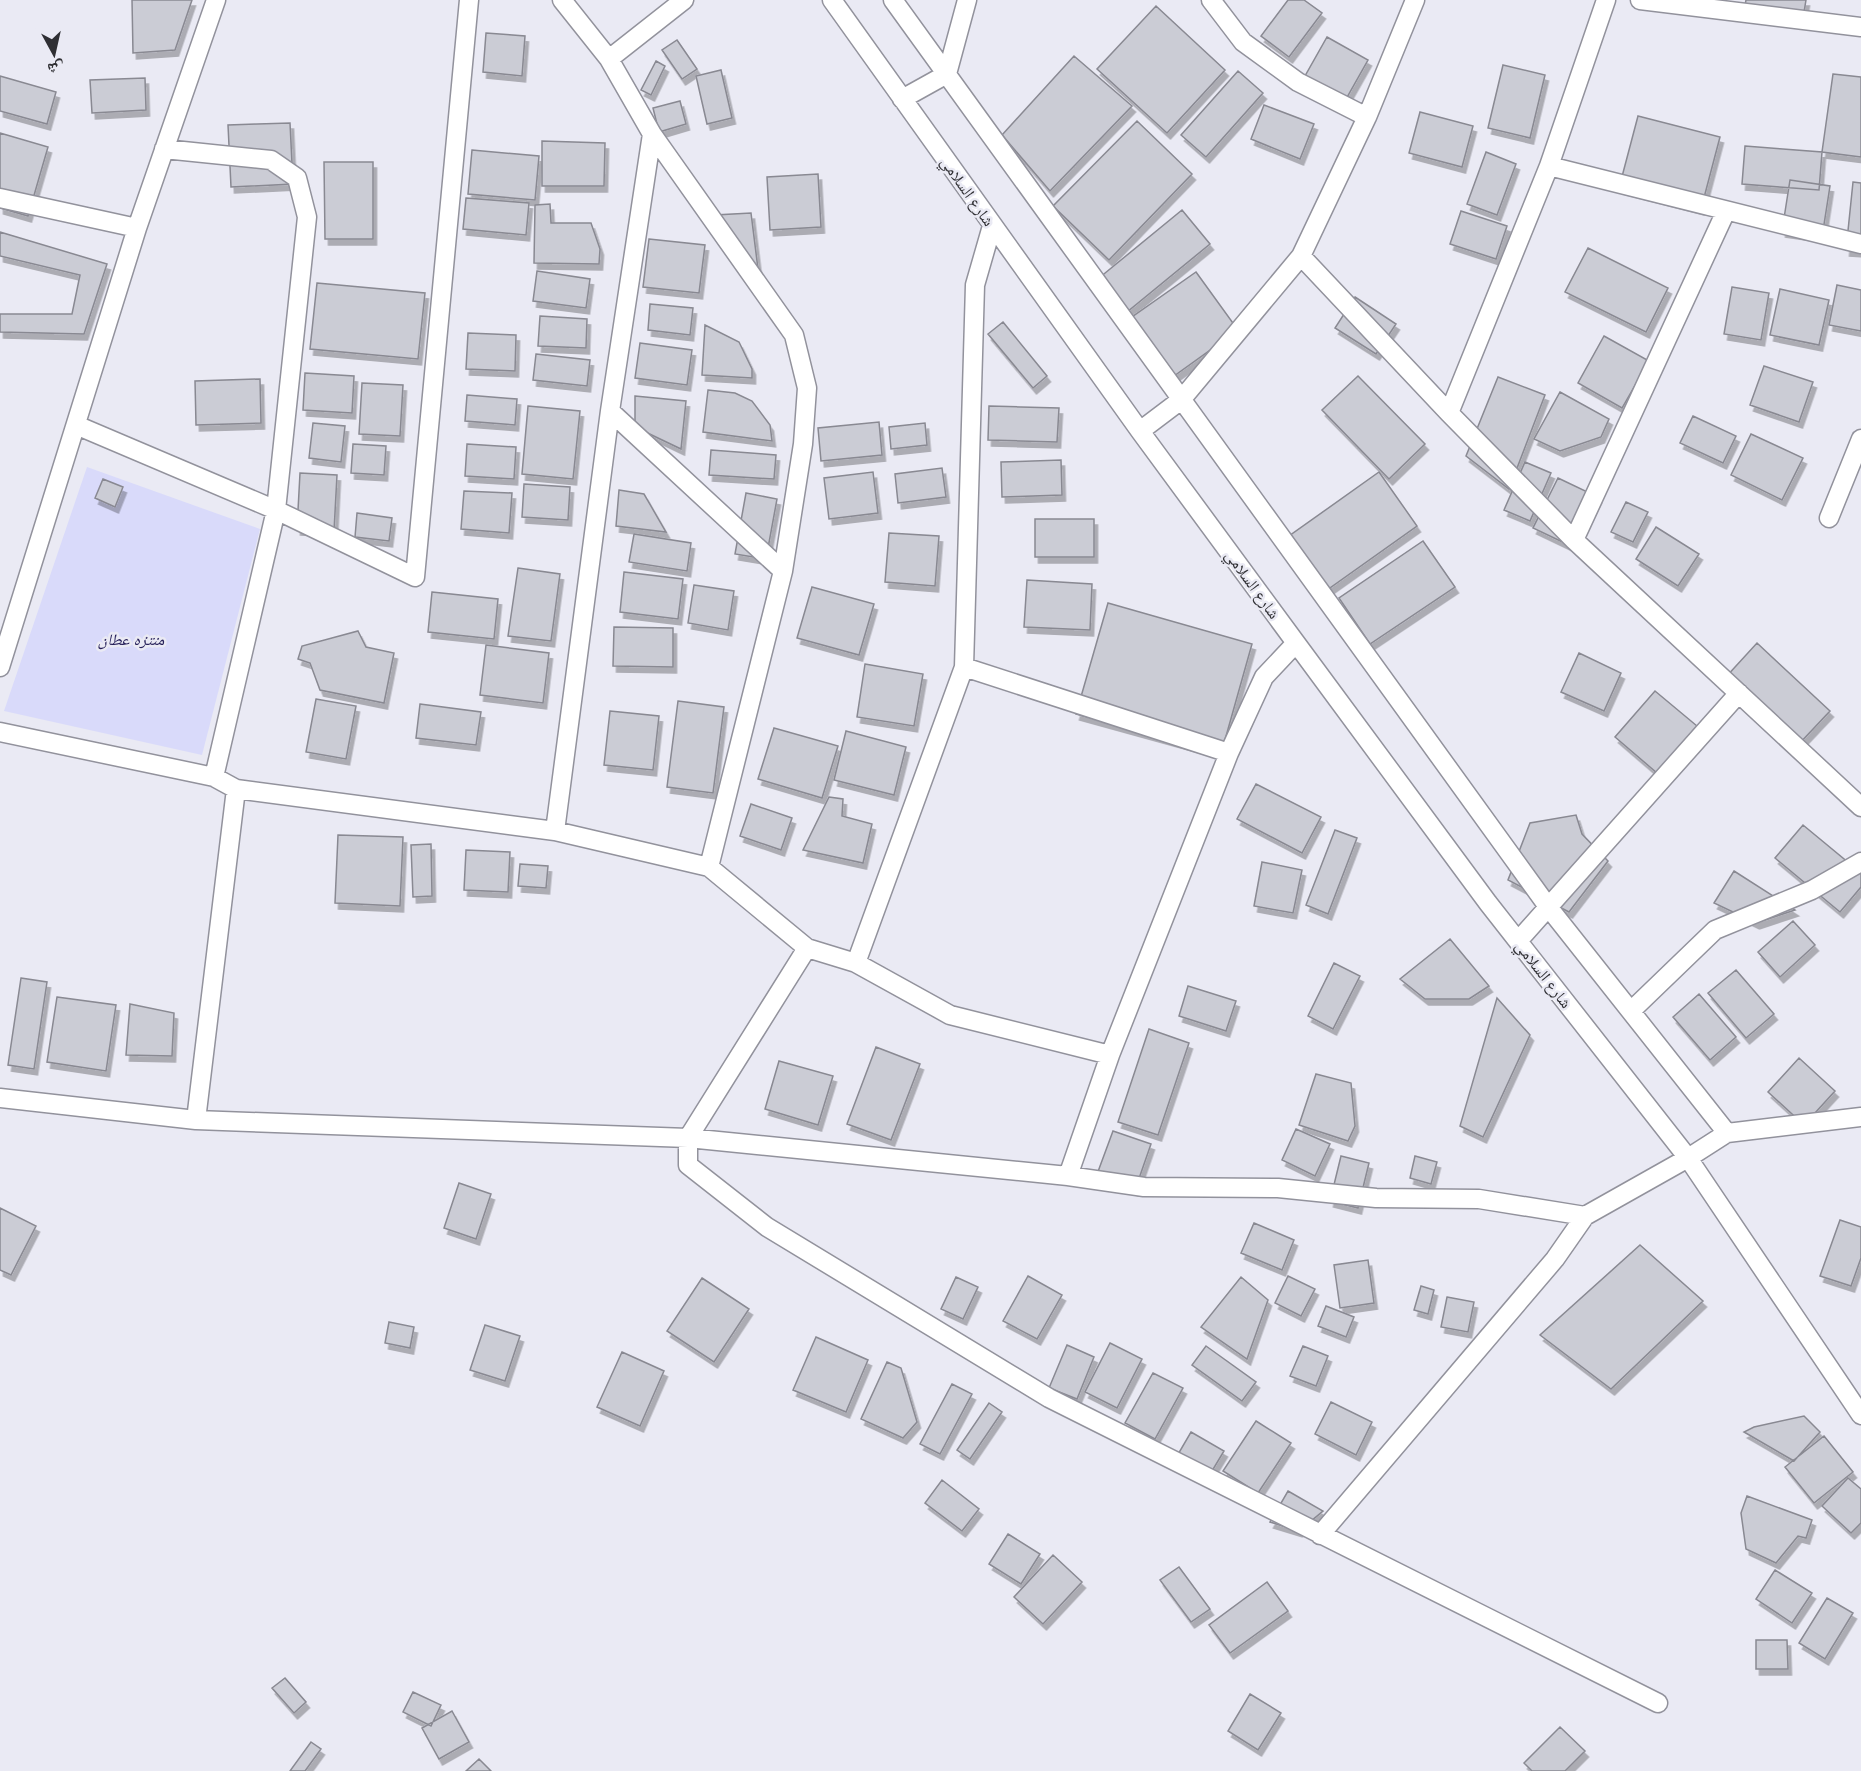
<svg xmlns="http://www.w3.org/2000/svg" width="1861" height="1771" font-family="Lora,'Noto Naskh Arabic',serif">
	<defs>
		<filter id="shadow"><feDropShadow dx="3.5" dy="6" stdDeviation="0" flood-color="#0004"/></filter>
	</defs>
	<rect width="100%" height="100%" fill="#eaeaf4"/>
	<path fill="#d9dafa" d="M87,467L260,529L202,755L4,711Z"/>
	<path fill="#cbccd5" stroke="#898992" stroke-width="1.5" filter="url(#shadow)" d="M132,0H192L175,50L133,53Z
		M1288,0H1304L1322,13L1289,57L1261,36Z
		M1746,0H1806L1804,12L1745,5Z
		M1156,6L1225,70L1167,133L1097,69Z
		M486,33L525,36L522,76L483,72Z
		M1327,37L1368,60L1346,99L1305,76Z
		M677,40L697,69L682,79L662,50Z
		M1074,56L1132,106L1050,191L1002,135Z
		M656,61L665,66L651,95L641,90Z
		M1503,65L1545,75L1530,138L1488,128Z
		M721,70L732,118L707,124L696,76Z
		M1238,71L1263,93L1206,157L1181,135Z
		M1833,74L1861,77V157L1822,152Z
		M0,76L56,92L47,124L0,111Z
		M145,78L146,110L92,113L90,80Z
		M680,101L686,124L659,132L653,108Z
		M1264,105L1314,124L1300,159L1251,139Z
		M1420,112L1473,126L1462,167L1409,153Z
		M1638,116L1720,137L1701,209L1619,188Z
		M1137,121L1192,174L1109,260L1053,206Z
		M290,123L293,184L231,187L228,125Z
		M0,133L48,147L28,216L0,208Z
		M542,141L605,143L604,186H542Z
		M1745,146L1822,152L1819,190L1742,184Z
		M472,150L539,156L535,200L468,194Z
		M1486,152L1516,164L1497,215L1467,204Z
		M324,162H373V239H325Z
		M818,174L821,227L770,230L767,177Z
		M1790,180L1830,186L1822,237L1782,231Z
		M1853,182L1861,183V251L1846,250Z
		M466,198L529,203L526,235L463,229Z
		M550,204L551,223H591L600,249L599,264L534,263L535,205Z
		M1182,210L1210,244L1127,312L1099,278Z
		M1461,211L1507,226L1496,259L1450,244Z
		M751,213L760,285L715,215Z
		M0,232L107,264L84,334L0,332V314H72L80,275L0,256Z
		M649,239L705,245L699,293L643,287Z
		M1588,248L1668,288L1646,332L1565,292Z
		M537,271L590,279L586,308L533,301Z
		M1196,272L1238,330L1174,376L1132,317Z
		M317,283L425,293L418,359L310,349Z
		M1837,285L1861,290V331L1829,325Z
		M1732,287L1769,293L1761,340L1724,334Z
		M1780,289L1829,300L1819,345L1770,335Z
		M1355,297L1396,324L1376,354L1335,328Z
		M650,304L693,308L690,335L648,330Z
		M540,316L587,319L586,348L538,346Z
		M1003,322L1047,376L1033,388L988,334Z
		M705,325L739,342L752,369V378L702,375Z
		M468,333L516,335L515,371L466,369Z
		M1604,336L1649,361L1622,408L1578,383Z
		M640,343L692,350L687,385L635,378Z
		M536,354L590,360L587,386L533,380Z
		M1764,366L1813,382L1799,422L1750,405Z
		M305,373L354,376L352,413L303,410Z
		M1358,376L1425,444L1389,479L1322,410Z
		M1498,377L1545,395L1509,489L1466,456Z
		M260,379L261,423L196,425L195,381Z
		M362,383L403,385L400,436L359,434Z
		M708,390L735,393L752,401L770,425L772,441L703,432Z
		M1560,392L1609,419L1601,437L1560,451L1534,439Z
		M467,395L517,399L515,425L465,421Z
		M635,396L686,401L681,449L635,427Z
		M528,406L580,411L573,479L522,474Z
		M989,406L1059,408L1057,442L988,440Z
		M1693,416L1736,436L1723,463L1680,443Z
		M879,422L882,455L821,461L818,428Z
		M313,423L345,426L341,462L309,458Z
		M925,423L927,445L891,449L889,427Z
		M1751,434L1803,458L1782,500L1731,475Z
		M353,444L386,446L384,475L351,473Z
		M467,444L516,447L514,479L465,476Z
		M711,450L776,455L774,479L709,475Z
		M1061,460L1062,495L1002,497L1001,462Z
		M1525,462L1551,473L1530,521L1504,510Z
		M942,468L946,497L898,503L895,474Z
		M873,472L878,513L829,519L824,478Z
		M1379,472L1417,526L1327,590L1289,536Z
		M300,473L337,475L334,531L297,529Z
		M1558,478L1598,497L1573,547L1533,528Z
		M103,479L123,487L115,507L95,498Z
		M524,484L570,487L568,520L522,517Z
		M619,490L644,494L666,532L616,526Z
		M464,491L512,493L509,533L461,529Z
		M746,493L777,499L766,559L735,554Z
		M1626,502L1648,512L1633,542L1611,532Z
		M357,513L392,518L389,541L355,537Z
		M1035,519H1094V557H1035Z
		M1656,527L1699,554L1678,586L1636,559Z
		M889,533L939,536L935,586L885,582Z
		M634,534L691,543L687,571L629,562Z
		M1423,541L1455,587L1370,644L1339,598Z
		M518,568L560,574L551,641L508,636Z
		M624,572L683,579L678,619L620,612Z
		M1027,580L1092,584L1090,630L1024,627Z
		M694,585L734,591L728,630L688,623Z
		M812,587L874,604L859,655L797,638Z
		M432,592L498,599L494,639L428,632Z
		M1108,603L1252,644L1221,754L1076,714Z
		M614,627L673,628V667L613,666Z
		M358,631L366,647L394,653L384,703L320,690L310,663L298,659L302,646Z
		M1757,643L1830,711L1798,745L1725,678Z
		M486,645L549,653L543,703L480,695Z
		M1579,653L1621,673L1604,711L1561,692Z
		M865,664L923,674L914,726L857,717Z
		M1655,691L1697,726L1657,773L1615,737Z
		M316,699L356,706L346,759L306,752Z
		M678,701L724,707L713,793L667,787Z
		M420,704L481,712L476,745L416,738Z
		M610,711L659,716L653,770L604,765Z
		M774,728L838,746L822,798L758,779Z
		M846,731L906,747L894,795L834,780Z
		M1256,784L1321,817L1302,853L1237,819Z
		M829,797L843,799L842,816L872,824L863,863L803,850Z
		M751,804L792,818L781,850L740,836Z
		M1576,815L1582,834L1608,861L1569,912L1508,880L1530,823Z
		M1803,825L1861,873V887L1840,912L1775,858Z
		M1335,830L1357,838L1328,914L1306,905Z
		M338,835L403,837L400,906L335,903Z
		M431,844L432,896L413,897L411,845Z
		M466,850L510,852L508,892L464,890Z
		M1262,862L1302,870L1293,913L1254,906Z
		M520,864L548,866L546,888L518,886Z
		M1734,871L1795,910L1756,923L1714,903Z
		M1793,921L1815,945L1780,977L1758,952Z
		M1450,939L1489,986L1469,999H1425L1400,979Z
		M1334,963L1360,976L1333,1029L1308,1016Z
		M1736,970L1774,1014L1746,1038L1708,993Z
		M21,978L47,982L34,1069L8,1065Z
		M1188,986L1236,1001L1226,1031L1179,1016Z
		M1699,994L1736,1037L1710,1060L1673,1017Z
		M57,997L116,1005L106,1071L47,1062Z
		M1497,998L1530,1035L1483,1137L1460,1126Z
		M130,1004L174,1013L172,1056L126,1055Z
		M1149,1029L1189,1043L1158,1135L1118,1122Z
		M876,1047L920,1064L891,1140L847,1124Z
		M1799,1058L1835,1091L1804,1125L1768,1092Z
		M779,1061L833,1076L818,1125L765,1109Z
		M1316,1074L1351,1083L1355,1126L1348,1141L1299,1125Z
		M1296,1129L1330,1144L1315,1176L1282,1160Z
		M1113,1131L1151,1144L1135,1190L1096,1177Z
		M1341,1156L1369,1163L1358,1208L1330,1201Z
		M1415,1156L1437,1162L1431,1184L1410,1178Z
		M459,1183L491,1194L476,1239L444,1228Z
		M0,1208L36,1226L11,1275L0,1270Z
		M1840,1220L1861,1227V1258L1851,1286L1820,1276Z
		M1254,1223L1294,1240L1282,1270L1241,1253Z
		M1640,1245L1703,1301L1611,1389L1540,1335Z
		M1368,1260L1374,1303L1340,1308L1334,1265Z
		M1028,1276L1062,1295L1037,1339L1003,1321Z
		M1288,1276L1315,1289L1301,1316L1275,1303Z
		M956,1277L978,1287L963,1319L941,1309Z
		M1241,1277L1268,1300L1247,1359L1201,1327Z
		M702,1278L749,1309L714,1362L667,1331Z
		M1421,1286L1434,1290L1428,1314L1414,1310Z
		M1447,1297L1474,1302L1468,1332L1441,1327Z
		M1326,1306L1354,1317L1346,1337L1318,1326Z
		M389,1322L414,1327L410,1348L385,1343Z
		M485,1325L520,1336L505,1381L470,1370Z
		M816,1337L868,1360L846,1412L793,1390Z
		M1110,1343L1142,1359L1117,1408L1085,1392Z
		M1067,1345L1094,1357L1077,1399L1049,1388Z
		M1206,1346L1256,1382L1242,1401L1192,1365Z
		M1303,1346L1328,1356L1316,1386L1290,1376Z
		M622,1352L664,1371L640,1426L597,1407Z
		M887,1362L901,1368L917,1422L903,1438L861,1419Z
		M1153,1373L1183,1388L1155,1439L1125,1423Z
		M952,1384L972,1394L940,1454L920,1444Z
		M1331,1402L1372,1422L1356,1455L1315,1434Z
		M989,1403L1002,1412L970,1459L957,1450Z
		M1804,1416L1820,1432L1794,1461L1744,1432L1754,1427Z
		M1256,1421L1291,1443L1258,1493L1223,1471Z
		M1191,1432L1224,1451L1209,1476L1177,1456Z
		M1824,1436L1853,1472L1814,1503L1785,1467Z
		M1848,1478L1861,1489V1523L1851,1533L1822,1506Z
		M942,1480L979,1509L962,1531L925,1503Z
		M1288,1491L1323,1511L1299,1531L1270,1522Z
		M1747,1496L1812,1520L1806,1538L1798,1536L1776,1563L1746,1549L1741,1513Z
		M1008,1534L1040,1554L1021,1584L989,1564Z
		M1053,1555L1082,1582L1043,1624L1014,1597Z
		M1179,1567L1210,1609L1191,1622L1160,1580Z
		M1775,1570L1812,1593L1792,1623L1756,1599Z
		M1267,1582L1288,1611L1230,1653L1209,1625Z
		M1827,1598L1853,1613L1825,1659L1799,1643Z
		M1756,1640H1787L1788,1669H1756Z
		M285,1678L306,1702L294,1713L272,1688Z
		M413,1692L441,1705L431,1726L403,1712Z
		M1250,1694L1281,1713L1258,1750L1228,1731Z
		M452,1711L469,1742L439,1759L422,1728Z
		M1560,1727L1585,1751L1565,1771H1532L1524,1763Z
		M311,1742L321,1749L305,1771H290Z
		M479,1759L491,1771H466Z"/>
	<g fill="none" stroke-linecap="round" stroke-linejoin="round">
		<defs>
			<path id="minor" d="M562,0L609,59L652,134L794,335L807,388L803,444L783,571L709,867
				M832,0L1140,431L1296,643L1488,903L1688,1158L1861,1415
				M893,0L1549,908L1727,1133
				M1211,0L1243,42L1298,82L1367,117
				M1640,0L1861,27
				M609,59L684,0
				M902,99L947,74L967,0
				M164,149L271,160L297,178L307,217L276,510L214,777
				M1549,166L1861,244
				M0,198L137,228
				M1301,256L1449,413L1574,540L1861,807
				M610,411L783,571
				M1449,413L1549,166L1606,0
				M76,425L276,510L415,577L469,0
				M1140,431L1181,400L1301,256L1367,117L1415,0
				M1829,518L1861,439
				M1574,540L1726,211
				M0,667L137,228L216,0
				M964,667L1229,753
				M0,732L214,777L236,789L555,831L709,867L807,948L856,963L950,1015L1110,1055
				M555,831L610,411L652,134
				M1518,941L1739,693
				M807,948L688,1138V1165L767,1227L1049,1398L1658,1703
				M856,963L964,667L975,285L992,226
				M1632,1010L1715,930L1812,890L1861,862
				M0,1098L196,1120L688,1138L1068,1176L1144,1187L1278,1188L1376,1198L1479,1199L1585,1216L1688,1158L1727,1133L1861,1117
				M196,1120L236,789
				M1068,1176L1110,1055L1229,753L1264,677L1296,643
				M1320,1535L1555,1259L1585,1216"/>
		</defs>
		<use href="#minor" stroke="#92929c" stroke-width="21"/>
		<use href="#minor" stroke="#fff" stroke-width="18"/>
	</g>
	<g text-anchor="middle" dominant-baseline="central" stroke-width="5" stroke-linejoin="round" paint-order="stroke">
		<g font-size="16" fill="#2f2f33" stroke="#eaeaf4">
			<text transform="translate(968 191) rotate(55)">شارع السلامي</text>
			<text transform="translate(1253 584) rotate(54)">شارع السلامي</text>
			<text transform="translate(1544 974) rotate(52)">شارع السلامي</text>
		</g>
		<g font-size="16" font-style="italic" fill="#27215a" stroke="#eaeaf4">
			<text x="131" y="639">منتزه عطان</text>
		</g>
	</g>
	<g transform="translate(54 54) rotate(172)" stroke="#eaeaf4" stroke-width="4.5" paint-order="stroke">
	<path d="M0-4.5L10 22L0 15L-10 22Z" fill="#2f2f33"/>
	<text y="-9" font-size="16" font-weight="bold" text-anchor="middle" fill="#2f2f33">ش</text>
	</g>
</svg>
